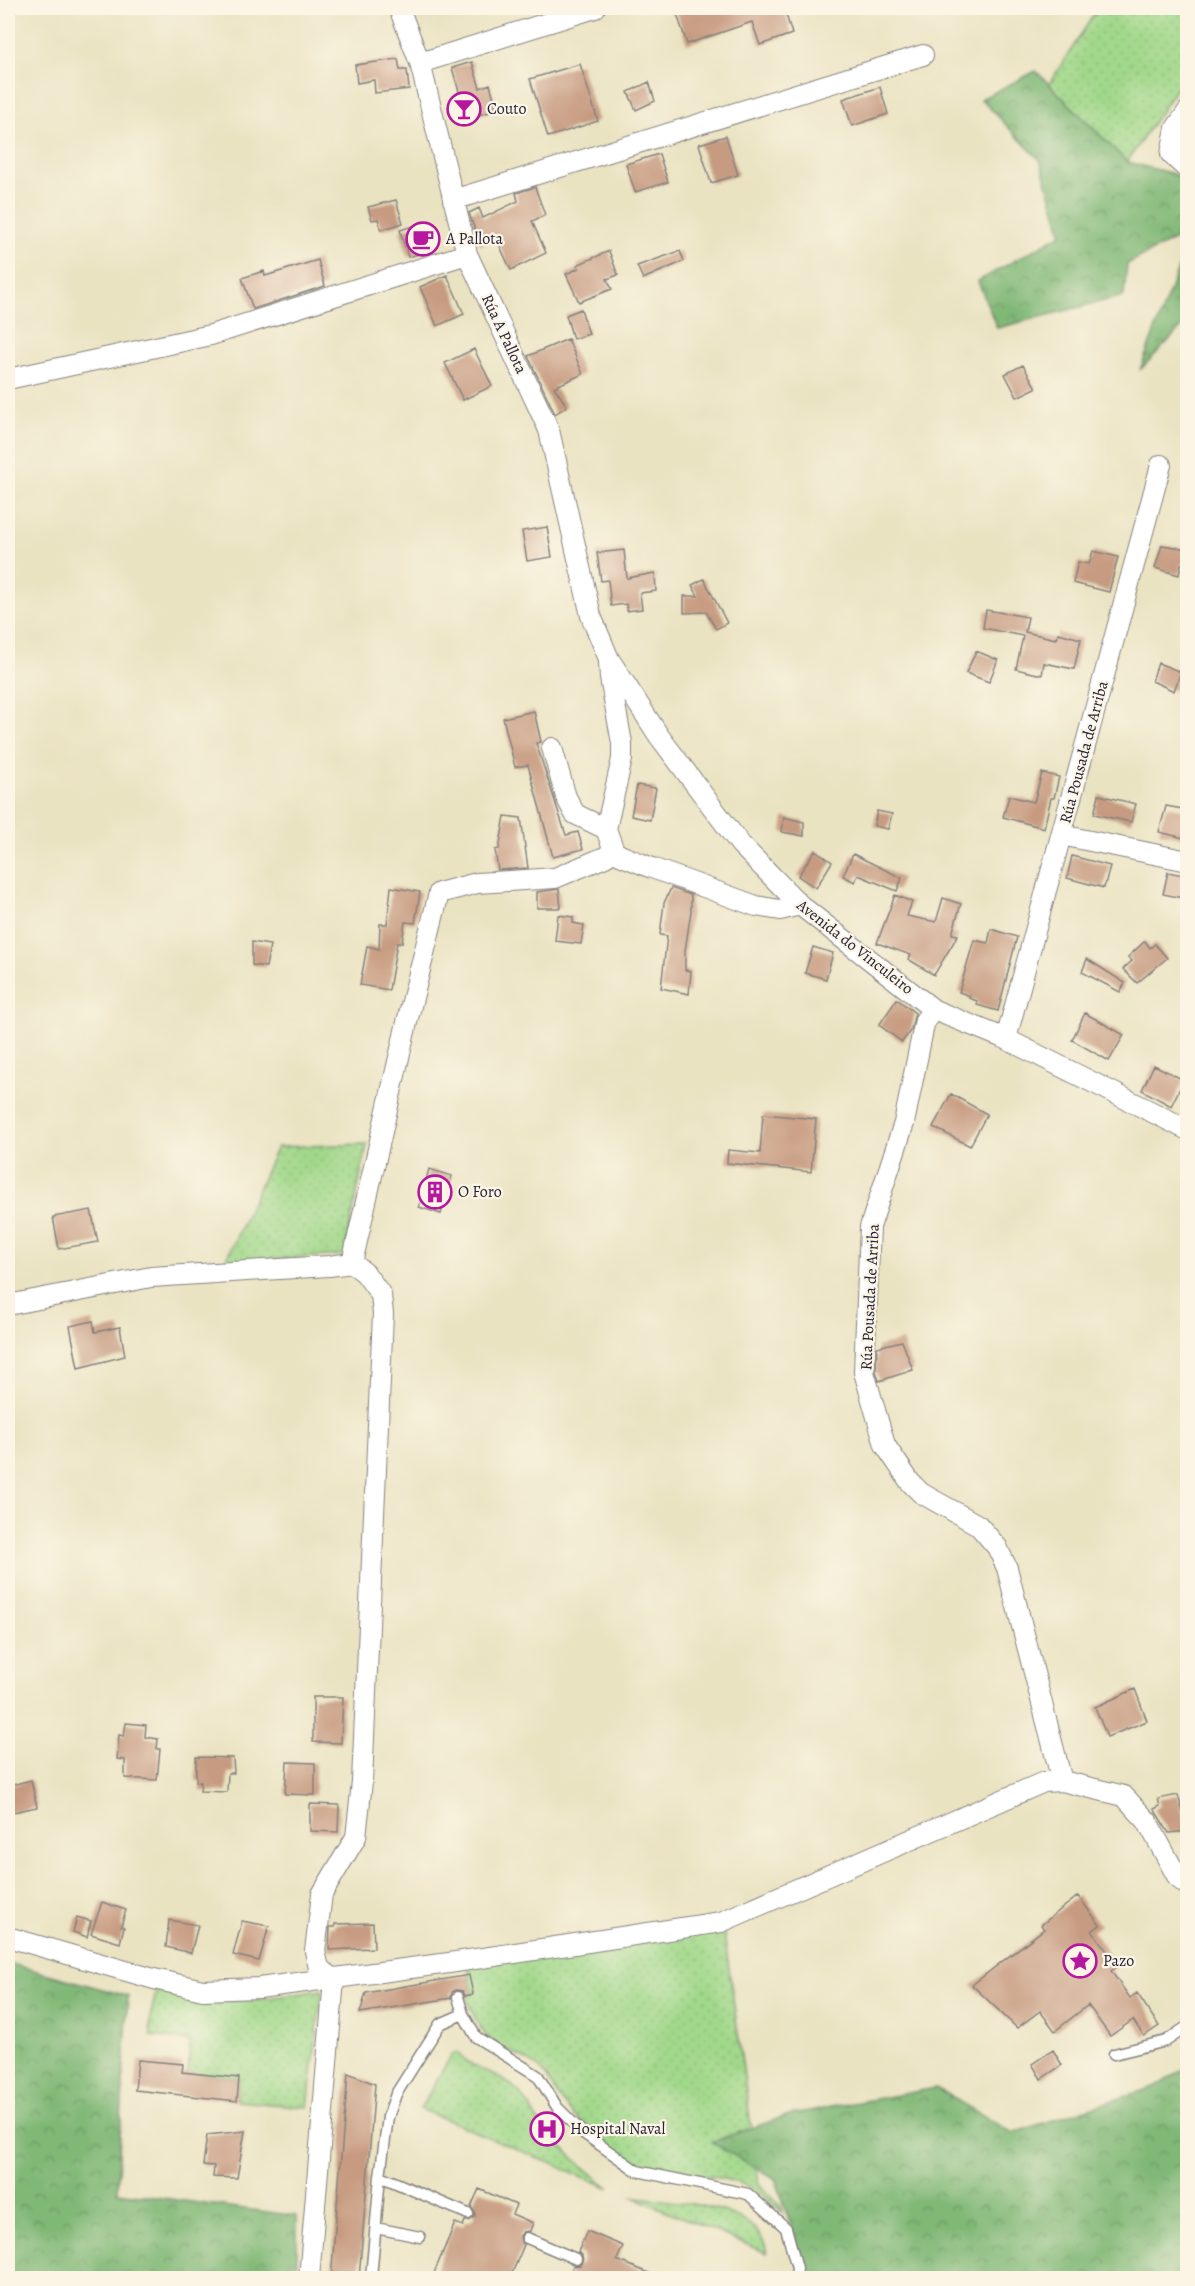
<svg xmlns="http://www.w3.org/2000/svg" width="1195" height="2286" font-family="Alegreya,serif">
	<defs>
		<pattern id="grass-dots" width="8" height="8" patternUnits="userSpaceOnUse" patternTransform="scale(1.5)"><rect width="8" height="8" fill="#a1d88a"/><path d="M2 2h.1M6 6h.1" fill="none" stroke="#8ab978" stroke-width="1.8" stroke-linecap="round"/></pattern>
		<pattern id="forest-crowns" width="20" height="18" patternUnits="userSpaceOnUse" patternTransform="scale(1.5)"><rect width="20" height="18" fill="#80b876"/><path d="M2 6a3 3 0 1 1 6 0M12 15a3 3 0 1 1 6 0" fill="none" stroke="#689562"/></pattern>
	</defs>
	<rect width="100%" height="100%" fill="#fcf5e5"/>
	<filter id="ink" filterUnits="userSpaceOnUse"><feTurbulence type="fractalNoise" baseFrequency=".0167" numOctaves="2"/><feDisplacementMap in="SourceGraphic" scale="12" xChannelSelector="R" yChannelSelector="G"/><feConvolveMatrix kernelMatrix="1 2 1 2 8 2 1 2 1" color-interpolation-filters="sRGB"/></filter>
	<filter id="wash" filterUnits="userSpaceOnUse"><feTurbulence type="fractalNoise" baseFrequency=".008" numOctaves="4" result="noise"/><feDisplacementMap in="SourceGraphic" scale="24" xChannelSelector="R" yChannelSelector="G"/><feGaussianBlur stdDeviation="1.35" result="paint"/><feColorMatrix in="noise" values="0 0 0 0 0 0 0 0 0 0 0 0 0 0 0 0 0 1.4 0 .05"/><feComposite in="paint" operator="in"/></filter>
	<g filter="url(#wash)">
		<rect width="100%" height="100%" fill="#eae3c2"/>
		<path fill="url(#grass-dots)" stroke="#627d62" stroke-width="1.5" d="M1098,8H1187V72L1127,162L1049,84Z
			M367,1144L344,1255L225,1262L277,1147Z
			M723,1926L759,2184L781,2206L783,2213C774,2205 765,2196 755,2190C727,2173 674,2175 643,2165C619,2157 576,2121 561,2100C554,2091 549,2078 541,2070C524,2055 498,2050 484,2033C475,2022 471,2008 466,1996L473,1994L468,1966Z
			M157,1989C172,1993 187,1998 202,2000C242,2004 282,1996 322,1990L308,2107L237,2101L239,2078L188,2073L190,2041L151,2036L150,2017Z
			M457,2052C474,2072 496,2072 515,2088C527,2099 533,2113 542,2125C562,2150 586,2169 610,2188L420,2109L452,2054Z
			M631,2196C671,2203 760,2202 767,2253Z"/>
		<path fill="url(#forest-crowns)" stroke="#516d58" stroke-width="1.5" d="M1036,71L1127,162L1170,173L1187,179V233L1127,264L1124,296L997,328L978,281L1062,234L1040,160L981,99Z
			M1187,245V322L1140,370Z
			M8,1963L128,1996L117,2192L297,2216V2263L294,2278H8Z
			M1187,2067V2278H808L776,2180L711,2142L792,2114L936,2088L1013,2133L1157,2086Z"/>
		<g id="blocks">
			<path fill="#c79b81" d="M675,8H787L788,10L785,11L792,34L760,45L752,22L687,44Z
				M398,59L400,70H407L409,89L375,93L374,80L357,83L355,65Z
				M472,62L480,88L490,84L497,110L467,118L452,68Z
				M580,64L598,121L548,137L530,79Z
				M649,82L655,101L636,110L628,92Z
				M880,87L888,114L852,126L843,99Z
				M726,136L738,175L711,183L699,144Z
				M659,154L668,182L635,192L626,164Z
				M535,187L545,215L532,221L546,253L511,270L496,238L480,245L469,213L479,208L483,218L518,201L516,193Z
				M396,200L403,223L381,230L378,219L372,220L368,207Z
				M424,223L432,250L408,257L400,230Z
				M609,251L618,275L607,279L612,289L579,302L566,274L579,268L577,265Z
				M680,251L684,261L643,279L637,266Z
				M318,260L325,286L253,309L242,278L264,271L265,276Z
				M447,275L464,314L437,326L420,287Z
				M581,309L589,334L573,339L566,315Z
				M568,339L583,374L554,387L567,406L555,414L528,356Z
				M474,349L492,386L463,400L445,363Z
				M1023,365L1036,388L1017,397L1005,374Z
				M547,527L552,557L527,561L522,531Z
				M1162,545L1188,549V566L1181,564L1179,575L1155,568Z
				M624,550L627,578L655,573L656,591L640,593L642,609L627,611L626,604L611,606L608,580L601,581L597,553Z
				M1093,551L1118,557L1109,592L1073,583L1078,562L1089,564Z
				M704,579L727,623L716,629L706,612L684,613V596H698L692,585Z
				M986,610L1028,617L1025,632L1056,639L1058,633L1081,639L1074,669L1044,663L1042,675L1016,669L1023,636L983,628Z
				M976,651L998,660L989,682L966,673Z
				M1158,663L1181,672L1174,691L1152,681Z
				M534,711L541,742L536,743L566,835L578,832L583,849L553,857L528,765L515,767L503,718Z
				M1042,773L1059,777L1054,798H1051L1044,828L1003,817L1009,796L1034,802Z
				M637,785L656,788L650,820L631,816Z
				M1099,795L1136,804L1131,822L1094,814Z
				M1166,806L1188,810V839L1159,832Z
				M877,811L892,814L888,829L874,826Z
				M505,816L521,818L528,868L498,870L495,850L499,849Z
				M784,817L804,822V836L782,832Z
				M815,850L832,862L816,888L798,876Z
				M853,854L902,878L897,891L858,875L855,882L843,876Z
				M1072,856L1110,866L1104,888L1067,878Z
				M1168,872L1188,876V899L1163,894Z
				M391,887L420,892L415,923L405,922L402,943H397L389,990L360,985L367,946L379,949L380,924H387Z
				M671,888L691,895V911L685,951V970L691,971L689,994L661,988L667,936L660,935L664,903Z
				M559,889L561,908H537V892Z
				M895,895L912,902L907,916L936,922L943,898L961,904L952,934L958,935L934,975L908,959L911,955L877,943Z
				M558,915L573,917V923L584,925L581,944L555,941Z
				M991,929L1017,937L998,1011L977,1005V1001L969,998L970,996L959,992L974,940L988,943Z
				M1145,941L1150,948L1155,944L1167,958L1137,983L1123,969L1132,961L1128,957Z
				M252,942L270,945L266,967L252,965Z
				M813,947L833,953L826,979L805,973Z
				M1087,959L1125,983L1120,992L1082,972Z
				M897,999L915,1013L911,1030L902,1042L879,1025Z
				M1085,1013L1124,1035L1109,1061L1072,1040Z
				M1154,1065L1184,1080L1171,1106L1142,1090Z
				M951,1094L987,1114L970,1146L933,1127Z
				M763,1114L816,1119L811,1172L727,1163L728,1150L760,1153Z
				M429,1169L452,1176L441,1214L419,1207Z
				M91,1210L98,1242L59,1249L53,1217Z
				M93,1321L95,1332L120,1327L125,1356L78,1368L70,1326Z
				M902,1341L913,1370L879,1381L876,1371L877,1347Z
				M1135,1689L1147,1721L1107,1737L1095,1707Z
				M313,1697H343L341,1743L313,1742Z
				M126,1723L146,1725L145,1737L158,1739L157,1749H160L157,1780L125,1778V1760L117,1759L119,1735L124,1736Z
				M196,1757L233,1758L234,1773H228L227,1792L200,1791L201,1782H196Z
				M287,1762L315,1763V1795L285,1794Z
				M31,1780L37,1807L8,1813V1786Z
				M1178,1795L1188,1831L1169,1833L1154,1809L1160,1806L1158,1799Z
				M310,1804L339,1805L338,1832L310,1831Z
				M1078,1896L1100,1925L1092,1931L1118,1966L1111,1971L1130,1998L1137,1993L1159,2026L1144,2036L1133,2020L1110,2036L1088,2005L1055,2031L1040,2011L1017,2028L972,1985L1044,1929L1041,1925Z
				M102,1902L126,1910L121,1926L124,1927L120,1943L91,1934Z
				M77,1917L91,1921L87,1937L73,1932Z
				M169,1920L198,1925L191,1953L166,1947Z
				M242,1921L269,1926L259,1961L233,1955Z
				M373,1923L374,1948L329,1950L330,1927H335V1924Z
				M469,1975L473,1994L465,1996L463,1991L456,1990L452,1992L451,1998L360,2013L366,1993Z
				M1053,2050L1062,2065L1041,2079L1032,2064Z
				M138,2060L183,2064L182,2072L239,2078L237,2101L135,2090Z
				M348,2073L375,2084L359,2278H331Z
				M245,2131L237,2178L213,2177L214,2166L203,2165L207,2135Z
				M479,2189L516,2205L512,2214L533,2223L530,2231L523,2232L520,2236L521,2242L524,2245L510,2278H432L455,2223L463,2226L465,2221H469L475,2217V2213L471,2207Z
				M587,2231L623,2246L617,2260L661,2278H568L573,2266L580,2265L583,2261L582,2255L578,2252Z"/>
		</g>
	</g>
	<g filter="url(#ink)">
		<use href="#blocks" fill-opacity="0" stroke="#86827e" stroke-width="1.5"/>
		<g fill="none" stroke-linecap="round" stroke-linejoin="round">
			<defs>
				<path id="service" d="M458,1997L463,2014L476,2037L538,2076L557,2107L583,2133L637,2171L748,2194L786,2228L797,2268L796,2278
					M1114,2054L1166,2041L1188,2026
					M380,2176L468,2214
					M376,2228L420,2237
					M527,2238L576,2259
					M371,2278L380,2176L388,2117L396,2094L440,2024L463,2014"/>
				<path id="minor" d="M399,8L420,63L467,254L549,430L591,616L609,659L659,736L740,844L800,905L934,1010L1006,1039L1188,1130
					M420,63L595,8
					M1188,111L1176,128L1171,154L1188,170
					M453,200L923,55
					M8,379L211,335L467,254
					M609,662L610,678L622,743V759L606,829L614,851L620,855L652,868L756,906L780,910L800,905
					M552,748L566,797L575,814L606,829
					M1061,835L1188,861
					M934,1010L925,1020L904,1123L870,1227L864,1372L885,1445L910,1482L921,1493L978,1525L997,1547L1007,1568L1062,1781
					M1006,1039L1161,465
					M352,1263L408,1018L439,893L477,883L555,878L605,857L614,851
					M8,1305L151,1277L329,1266L352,1263L365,1273L381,1295L383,1314L362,1782L356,1837L322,1894L315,1951L319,1968L334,1979L309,2278
					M8,1937L154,1979L203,1990L259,1988L449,1963L721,1922L1044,1782L1062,1781L1124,1796L1147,1821L1178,1878L1188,1886"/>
			</defs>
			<use href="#service" stroke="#86827e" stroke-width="13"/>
			<use href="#minor" stroke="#86827e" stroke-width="22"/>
			<use href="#service" stroke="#fff" stroke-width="10"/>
			<use href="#minor" stroke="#fff" stroke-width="20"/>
		</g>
	</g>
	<defs>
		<symbol id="bar-ring" viewBox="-11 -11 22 22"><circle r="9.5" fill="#fcf5e5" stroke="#b5179e" stroke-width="1.5"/><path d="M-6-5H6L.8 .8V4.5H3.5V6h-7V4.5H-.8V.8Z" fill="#b5179e"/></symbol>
		<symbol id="cafe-ring" viewBox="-11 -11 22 22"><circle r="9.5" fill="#fcf5e5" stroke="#b5179e" stroke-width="1.5"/><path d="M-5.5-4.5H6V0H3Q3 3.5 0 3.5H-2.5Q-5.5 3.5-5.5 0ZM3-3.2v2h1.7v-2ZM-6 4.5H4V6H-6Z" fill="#b5179e"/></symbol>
		<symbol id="building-ring" viewBox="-11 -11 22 22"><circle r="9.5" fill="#fcf5e5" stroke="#b5179e" stroke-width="1.5"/><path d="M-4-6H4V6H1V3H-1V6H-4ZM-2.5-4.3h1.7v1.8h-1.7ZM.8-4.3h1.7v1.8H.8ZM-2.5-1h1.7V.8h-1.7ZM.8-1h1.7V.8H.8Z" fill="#b5179e"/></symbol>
		<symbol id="sight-ring" viewBox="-11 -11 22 22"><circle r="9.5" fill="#fcf5e5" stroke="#b5179e" stroke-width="1.5"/><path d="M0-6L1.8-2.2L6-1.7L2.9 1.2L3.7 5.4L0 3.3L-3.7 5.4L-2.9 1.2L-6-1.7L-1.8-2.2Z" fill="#b5179e"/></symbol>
		<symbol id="hospital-ring" viewBox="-11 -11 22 22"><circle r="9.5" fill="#fcf5e5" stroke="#b5179e" stroke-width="1.5"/><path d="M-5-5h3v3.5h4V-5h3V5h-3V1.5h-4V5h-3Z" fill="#b5179e"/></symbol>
	</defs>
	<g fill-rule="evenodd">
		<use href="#bar-ring" x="445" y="90" width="38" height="38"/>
		<use href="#cafe-ring" x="404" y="220" width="38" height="38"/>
		<use href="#building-ring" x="416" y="1173" width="38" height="38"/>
		<use href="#sight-ring" x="1061" y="1942" width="38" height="38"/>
		<use href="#hospital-ring" x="528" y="2110" width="38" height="38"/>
	</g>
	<g text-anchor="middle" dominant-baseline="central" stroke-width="4.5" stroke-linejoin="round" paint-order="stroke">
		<g font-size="16" fill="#22223b" stroke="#fcf5e5" text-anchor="start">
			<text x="487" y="109">Couto</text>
			<text x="446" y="239">A Pallota</text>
			<text x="458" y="1192">O Foro</text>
			<text x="1103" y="1961">Pazo</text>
			<text x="570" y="2129">Hospital Naval</text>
		</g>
		<g font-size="16" fill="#22223b" stroke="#fcf5e5">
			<text transform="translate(504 334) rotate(65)">Rúa A Pallota</text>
			<text transform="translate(1084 752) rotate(-75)">Rúa Pousada de Arriba</text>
			<text transform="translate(855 947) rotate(38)">Avenida do Vinculeiro</text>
			<text transform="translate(870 1297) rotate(-87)">Rúa Pousada de Arriba</text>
		</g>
	</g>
	<rect width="1195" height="2286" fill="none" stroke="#fcf5e5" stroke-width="30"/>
</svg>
